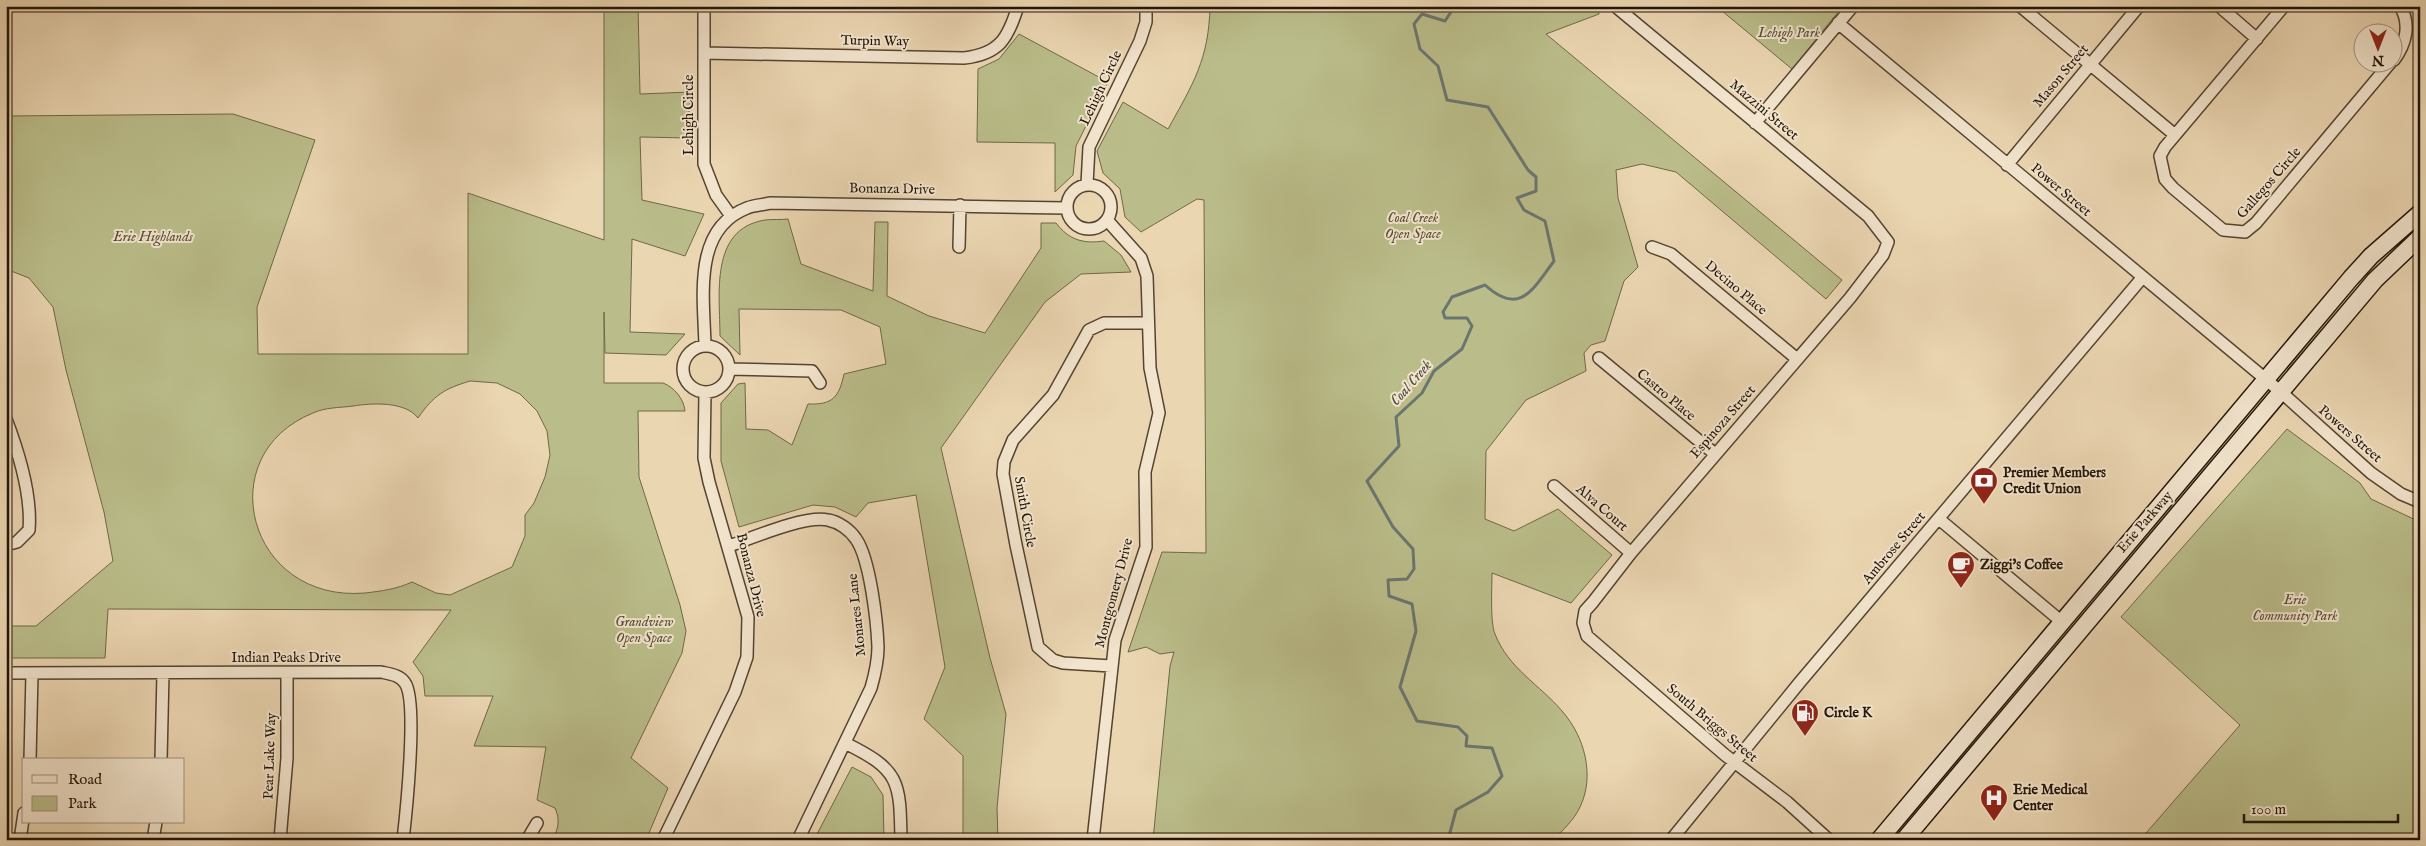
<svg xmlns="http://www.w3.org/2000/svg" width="2426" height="846" font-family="'IM FELL English',serif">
	<rect width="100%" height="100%" fill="#ebd6b2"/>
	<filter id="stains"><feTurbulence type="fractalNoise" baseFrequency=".004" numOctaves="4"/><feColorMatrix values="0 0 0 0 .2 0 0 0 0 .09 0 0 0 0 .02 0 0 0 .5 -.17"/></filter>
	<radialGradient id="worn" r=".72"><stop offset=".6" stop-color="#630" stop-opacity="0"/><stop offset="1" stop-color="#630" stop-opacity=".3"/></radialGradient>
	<path fill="#babd8a" stroke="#6e6849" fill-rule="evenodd" d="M604,6H638L640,94L690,92L688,138L640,137L642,200L704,214L685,256L632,239L630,332L685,334L666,355L605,353L604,312V383H663C674,387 684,399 685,411H638L639,477L680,605L686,631L682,653L631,758L668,788L646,840H552C559,829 560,819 555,808L537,800L546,747L474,746L493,696H425L423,676L413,662L451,610L108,609L105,658H6V626H36L113,561L104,512L66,370L53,307L29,278L6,269V116L233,114L315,140L257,307L258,354H468V193L604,240ZM470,381L497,383L520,394L537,411L547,431L550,455L545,477L534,503L525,515V536L512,567L450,595L436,593L412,582C397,589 382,591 365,593C248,603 209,455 313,413C326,407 339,408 353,406C372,403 405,401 418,418C434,395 444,389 470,381Z
		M1210,6H1598L1599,14L1546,34L1842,280L1826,299L1676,172L1642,164L1616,170L1618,198L1638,267L1624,281L1605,341L1591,345L1584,353L1586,371L1526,400L1486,451L1485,519L1514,531L1558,509L1612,555L1571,603L1492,573C1492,587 1490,623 1495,634C1508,668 1540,685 1562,711C1585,737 1595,776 1580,807C1574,820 1563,830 1553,840H1153L1170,666L1174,652L1160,654L1146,647L1128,652L1162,552L1206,553L1204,200L1197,199L1141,232L1125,217L1120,189L1103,173L1097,151L1123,102L1168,129C1193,84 1209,59 1210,6Z
		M1716,6H1843L1792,69Z
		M1019,34L1108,82L1076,146L1073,175L1055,192V143L977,142L978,69L999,59Z
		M788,219L801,264L873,291L875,222H888L887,296L929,316L985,333L1041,248V223H1056C1069,240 1083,244 1104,241L1121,255L1131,272L1081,274L1045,302L941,448L990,658L1006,714L997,808L998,840H963V756L924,719L945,667L916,495L868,503L856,517L835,507L813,505L739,527L721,461V403L738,384L745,383L746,429L768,430L792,445L808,404C833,405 839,397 844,374L886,364L880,327L841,310L739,309L740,355L720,336C720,295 709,229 765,220C772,219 781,220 788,219Z
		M2287,429L2360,483L2371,499L2420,522V840H2140L2240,725L2121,617Z
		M852,767L871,777L883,795L884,840H814Z"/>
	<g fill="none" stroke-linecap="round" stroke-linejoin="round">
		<path stroke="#6a766f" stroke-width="3" d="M1448,840L1456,810L1488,792L1502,776L1492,748L1466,746L1467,736L1458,727L1417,721L1400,687L1416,631L1412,604L1389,596L1388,580L1407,579L1414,569L1413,549L1393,527L1367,481L1399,446L1396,417L1422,393L1434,371L1462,349L1472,326L1467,318H1445L1443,312L1452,297L1485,285C1520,317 1533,289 1554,261L1545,221L1524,210L1517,198L1536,191V177L1528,170L1488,107L1447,100L1438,66L1420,49L1414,24L1422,14L1445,21L1455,6"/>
		<defs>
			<path id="street" d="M704,6V164L716,195L731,216
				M1615,6L1868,216L1888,242L1883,255L1850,298L1631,553L1593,602L1585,611L1583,623L1587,636L1725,755L1787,802L1829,840
				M2020,6L2175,135
				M2219,6L2257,39
				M2284,6L2165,147L2160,156L2165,179L2173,188L2223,230L2245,232L2256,223L2391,62
				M1838,23L2281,392L2371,473L2401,494L2420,502
				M704,53L964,58C999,54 1008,39 1018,6
				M2394,60C2406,44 2411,24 2400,6
				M1755,123L1853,6
				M2007,165L2139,6
				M1087,184L1089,147L1140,41L1146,22V6
				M1067 207a22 22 0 1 1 44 0a22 22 0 1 1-44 0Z
				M959,247L960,205
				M1652,247L1671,254L1797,359
				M683 369a23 23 0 1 1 46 0a23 23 0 1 1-46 0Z
				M705,346C704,298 692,229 747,208C754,205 763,205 770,203L1066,208
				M1599,358L1715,454
				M729,369L812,371L820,383
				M6,419C19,453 32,494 29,530L17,542L6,545
				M1554,486L1631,553
				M1939,519L2062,622
				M729,546C752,538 805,515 828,520C839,522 850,530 856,539C870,559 877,621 878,647C878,661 875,674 871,688L798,840
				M1111,666L1063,663L1053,660L1038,647L1016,545L1003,474L1004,462L1013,440L1053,395L1089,330L1104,323H1148
				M6,673L381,672C390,674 400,675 405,683C418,701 406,814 403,840
				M845,743C900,770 900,781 901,840
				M30,760L32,673
				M161,760L163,673
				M20,840L24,813
				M153,840L156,822
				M280,840L287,758V673
				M527,840L537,823
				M663,840L735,692L747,657L748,617L709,482L704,458L705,393
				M1093,840L1115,640L1146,547L1145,472L1159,413L1150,368L1147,276L1141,258L1107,220
				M1671,840L1800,682L2142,278"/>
			<path id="secondary" d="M1879,840L2351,278L2371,256L2420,213
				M1904,840L2375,280L2420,237"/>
		</defs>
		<use href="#street" stroke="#544432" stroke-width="14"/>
		<use href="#secondary" stroke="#221408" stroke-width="19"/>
		<use href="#street" stroke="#f2e4cd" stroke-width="11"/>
		<use href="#secondary" stroke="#f2e4cd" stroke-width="16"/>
	</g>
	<defs>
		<symbol id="bank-pin" viewBox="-11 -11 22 30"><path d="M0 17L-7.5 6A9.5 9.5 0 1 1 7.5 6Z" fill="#8f2418" stroke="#f2e4cd"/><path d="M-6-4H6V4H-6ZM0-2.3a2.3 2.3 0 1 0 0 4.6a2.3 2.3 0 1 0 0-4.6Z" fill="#fff"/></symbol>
		<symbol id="cafe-pin" viewBox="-11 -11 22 30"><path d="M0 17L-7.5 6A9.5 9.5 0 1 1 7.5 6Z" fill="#8f2418" stroke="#f2e4cd"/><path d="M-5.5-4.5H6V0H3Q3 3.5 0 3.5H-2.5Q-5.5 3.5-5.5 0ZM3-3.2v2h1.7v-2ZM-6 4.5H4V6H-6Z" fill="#fff"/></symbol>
		<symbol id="fuel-pin" viewBox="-11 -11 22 30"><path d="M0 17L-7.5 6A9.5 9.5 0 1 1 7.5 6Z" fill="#8f2418" stroke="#f2e4cd"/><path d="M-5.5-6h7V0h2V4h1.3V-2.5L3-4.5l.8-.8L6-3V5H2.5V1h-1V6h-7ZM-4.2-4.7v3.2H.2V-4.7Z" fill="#fff"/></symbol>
		<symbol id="hospital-pin" viewBox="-11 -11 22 30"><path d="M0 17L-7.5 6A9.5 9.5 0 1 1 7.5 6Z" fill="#8f2418" stroke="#f2e4cd"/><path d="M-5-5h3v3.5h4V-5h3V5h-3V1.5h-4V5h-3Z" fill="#fff"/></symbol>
	</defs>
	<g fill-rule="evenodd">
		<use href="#bank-pin" x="1968" y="465" width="32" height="43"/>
		<use href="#cafe-pin" x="1945" y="549" width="32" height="43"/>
		<use href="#fuel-pin" x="1789" y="697" width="32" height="43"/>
		<use href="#hospital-pin" x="1978" y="782" width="32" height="43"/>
	</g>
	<g text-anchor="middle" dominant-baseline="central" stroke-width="4" stroke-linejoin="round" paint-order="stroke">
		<g font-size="14" font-style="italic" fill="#574f36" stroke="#f2e4cd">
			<text x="1789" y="33">Lehigh Park</text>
			<text x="1413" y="218">Coal Creek<tspan x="1413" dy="16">Open Space</tspan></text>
			<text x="153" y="237">Erie Highlands</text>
			<text x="2295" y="600">Erie<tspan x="2295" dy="16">Community Park</tspan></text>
			<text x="644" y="622">Grandview<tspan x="644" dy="16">Open Space</tspan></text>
		</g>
		<g font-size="14" fill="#221408" stroke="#f2e4cd">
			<text transform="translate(875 41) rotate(1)">Turpin Way</text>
			<text transform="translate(2061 76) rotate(-50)">Mason Street</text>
			<text transform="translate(1101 88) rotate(-65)">Lehigh Circle</text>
			<text transform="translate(1764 110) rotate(40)">Mazzini Street</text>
			<text transform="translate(689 115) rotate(-90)">Lehigh Circle</text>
			<text transform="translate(2269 183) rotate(-49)">Gallegos Circle</text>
			<text transform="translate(892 189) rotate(1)">Bonanza Drive</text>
			<text transform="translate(2061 190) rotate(40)">Power Street</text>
			<text transform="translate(1736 288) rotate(40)">Decino Place</text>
			<text transform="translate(1666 395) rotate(40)">Castro Place</text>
			<text transform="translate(1723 422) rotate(-49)">Espinoza Street</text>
			<text transform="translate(2350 434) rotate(41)">Powers Street</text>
			<text transform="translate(1602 508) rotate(41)">Alva Court</text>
			<text transform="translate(1025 512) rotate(80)">Smith Circle</text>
			<text transform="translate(2145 522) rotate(-49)">Erie Parkway</text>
			<text transform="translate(1894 548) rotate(-50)">Ambrose Street</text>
			<text transform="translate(751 575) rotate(76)">Bonanza Drive</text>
			<text transform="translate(1114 593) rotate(-75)">Montgomery Drive</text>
			<text transform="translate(857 615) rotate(-96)">Monares Lane</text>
			<text x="286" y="658">Indian Peaks Drive</text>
			<text transform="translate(1712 723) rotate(40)">South Briggs Street</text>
			<text transform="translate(270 756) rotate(-88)">Pear Lake Way</text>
		</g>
		<g font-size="14" font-weight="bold" fill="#221408" stroke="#f2e4cd" text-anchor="start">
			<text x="2003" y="473">Premier Members<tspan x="2003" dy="16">Credit Union</tspan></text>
			<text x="1980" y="565">Ziggi's Coffee</text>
			<text x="1824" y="713">Circle K</text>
			<text x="2013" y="790">Erie Medical<tspan x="2013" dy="16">Center</tspan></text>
		</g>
		<g font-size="15" font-style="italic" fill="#4c4d44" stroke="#f2e4cd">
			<text transform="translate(1411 383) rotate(-49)">Coal Creek</text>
		</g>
	</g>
	<rect width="2426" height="846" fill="none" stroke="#ebd6b2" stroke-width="25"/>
	<rect x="8" y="8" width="2411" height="831" fill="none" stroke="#221408" stroke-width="2.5"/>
	<rect x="12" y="12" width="2401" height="821" fill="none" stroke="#221408"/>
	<rect x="22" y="758" width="162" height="65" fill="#f2e4cd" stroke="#9f917e"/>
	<rect x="32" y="775" width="25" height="8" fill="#f2e4cd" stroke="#9f917e"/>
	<text x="68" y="784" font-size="15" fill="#221408">Road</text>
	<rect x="32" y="796" width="25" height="15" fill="#babd8a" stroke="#9f917e"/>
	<text x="68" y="808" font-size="15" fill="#221408">Park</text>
	<g transform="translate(2378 48) rotate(180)"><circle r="24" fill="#f2e4cd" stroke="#9f917e"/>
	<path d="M0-4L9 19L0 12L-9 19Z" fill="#8f2418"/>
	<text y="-8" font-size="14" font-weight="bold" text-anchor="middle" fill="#221408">N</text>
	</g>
	<path d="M2244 814v8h154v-8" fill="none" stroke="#221408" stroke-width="2.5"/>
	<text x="2251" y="814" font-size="15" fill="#221408" stroke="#f2e4cd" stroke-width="4" paint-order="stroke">100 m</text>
	<rect width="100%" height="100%" filter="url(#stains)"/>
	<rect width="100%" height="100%" fill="url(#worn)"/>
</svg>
